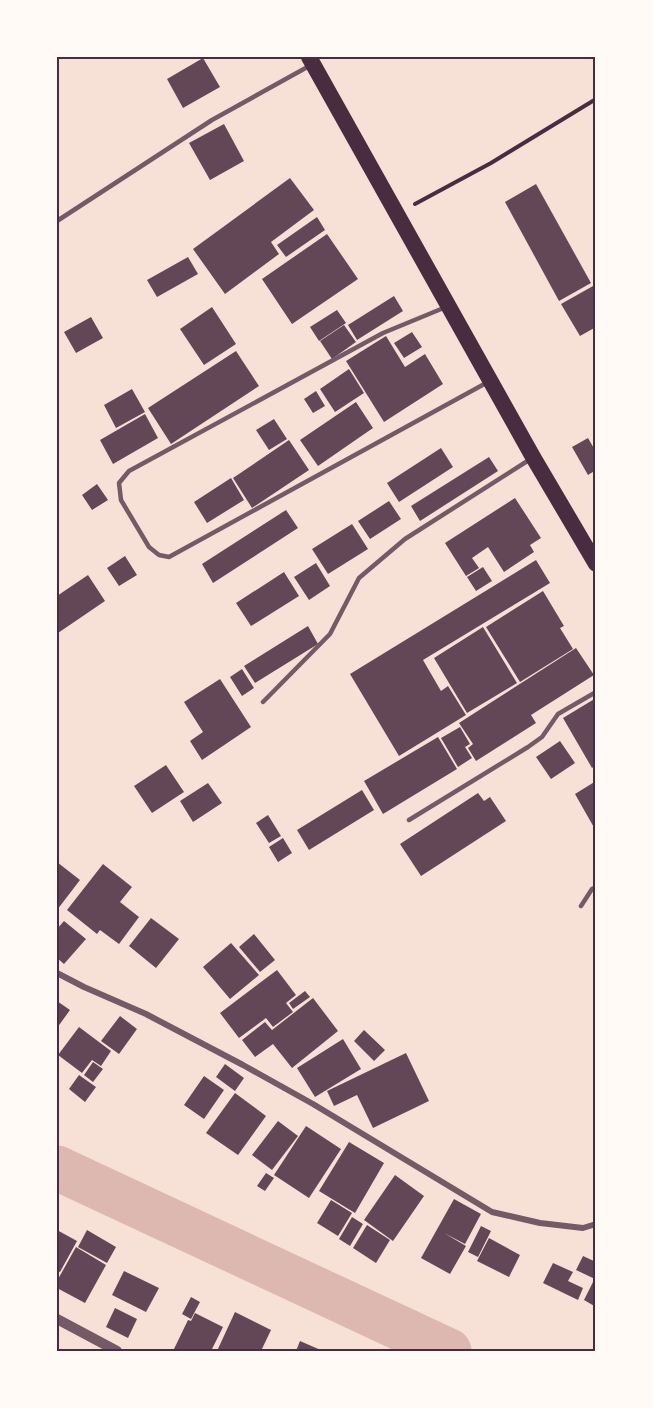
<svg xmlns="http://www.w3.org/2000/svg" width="653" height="1408" font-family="Roboto,sans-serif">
	<rect width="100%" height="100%" fill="#f7e1d7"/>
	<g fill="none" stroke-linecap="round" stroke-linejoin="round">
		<path stroke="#dcb8b0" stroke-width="45" d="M57,1168L449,1351"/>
	</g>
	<path fill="#644757" d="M203,58L220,87L183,108L167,79Z
		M224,124L244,161L210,180L189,143Z
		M290,178L314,210L271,242L279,254L225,294L193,249Z
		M536,184L591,283L559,301L505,202Z
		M317,217L325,230L286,257L277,245Z
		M327,234L358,279L292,324L262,279Z
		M188,257L198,274L157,297L147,280Z
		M593,286L596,292V327L580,336L561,304Z
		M394,296L403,311L357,340L348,325Z
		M212,307L236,344L204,365L180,329Z
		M337,310L346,323L319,341L310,327Z
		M91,317L103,338L76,353L64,332Z
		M344,325L356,342L332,359L320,341Z
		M412,332L422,347L404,358L394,343Z
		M386,336L405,367L425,354L443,384L384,422L346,361Z
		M236,351L259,386L171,444L148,408Z
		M349,369L364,393L335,412L320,389Z
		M132,389L145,412L116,428L104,405Z
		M316,391L325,406L313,413L304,399Z
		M356,402L373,428L318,466L300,440Z
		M145,414L158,438L113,464L100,440Z
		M274,419L287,439L269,450L256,430Z
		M588,438L596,452V470L588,475L572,447Z
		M289,440L309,470L252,508L233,478Z
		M441,448L453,467L399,502L387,483Z
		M489,457L498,471L420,521L411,506Z
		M231,478L244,500L207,523L194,502Z
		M97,484L108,500L92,510L82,495Z
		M515,498L541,538L530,545L534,552L504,572L488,547L472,558L479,568L466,576L445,543Z
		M389,501L401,519L370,539L358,521Z
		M286,510L298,528L213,583L202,564Z
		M352,524L368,549L328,574L312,549Z
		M125,556L137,575L119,586L107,568Z
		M536,560L550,583L423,660L441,691L448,686L466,715L399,756L350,674Z
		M316,563L330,586L309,600L294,577Z
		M483,567L492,581L476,591L467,577Z
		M284,572L299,596L251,626L236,603Z
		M88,575L105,601L58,633L57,596Z
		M543,591L564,626L560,628L573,649L520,682L486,627Z
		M308,626L318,644L255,683L244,666Z
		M483,627L517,683L467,713L434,658Z
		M576,648L594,675L531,715L536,723L476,761L468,748L473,744L459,723Z
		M242,669L254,688L242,696L230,677Z
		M220,679L251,727L202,760L190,741L203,732L184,702Z
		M596,698V765L592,768L563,718Z
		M460,727L470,744L465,747L472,758L458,767L441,738Z
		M438,737L457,769L383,814L364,781Z
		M560,741L575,763L551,779L536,757Z
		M166,765L184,792L152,813L134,786Z
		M596,781V831L575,794Z
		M208,783L222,803L193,822L180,801Z
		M362,790L374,810L309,850L297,830Z
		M478,793L484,801L490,797L506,821L421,876L400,844Z
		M268,815L281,836L269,843L256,823Z
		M283,838L292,853L278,862L269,847Z
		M57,862L80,880L57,910Z
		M103,864L132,887L120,902L139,917L119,944L100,930L97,934L67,910Z
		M151,918L179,939L156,968L129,946Z
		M64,921L86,939L64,964L57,958V929Z
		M254,934L275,960L260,972L239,947Z
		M231,943L259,975L230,999L203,967Z
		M277,970L296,995L286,1003L293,1012L273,1027L266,1018L239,1038L220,1013Z
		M305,991L310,997L293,1009L289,1003Z
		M313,998L338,1031L292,1068L273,1044L255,1057L242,1040L265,1022L272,1030Z
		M57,1001L70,1010L57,1028Z
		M120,1016L137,1029L119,1054L101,1041Z
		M79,1027L111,1051L101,1066L92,1060L82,1073L58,1055Z
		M364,1030L385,1050L374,1061L354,1041Z
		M343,1039L361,1069L315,1097L297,1068Z
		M406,1053L429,1101L373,1128L357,1095L334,1106L327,1091Z
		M93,1062L103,1069L93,1082L84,1075Z
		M225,1064L244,1078L235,1091L216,1077Z
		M79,1075L96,1087L85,1102L69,1089Z
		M204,1076L224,1090L204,1119L184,1105Z
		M235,1093L266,1116L238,1155L206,1133Z
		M278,1121L298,1136L272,1170L252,1155Z
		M306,1126L341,1149L309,1198L274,1175Z
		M349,1142L384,1163L355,1213L319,1191Z
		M266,1173L274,1178L265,1191L257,1186Z
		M395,1175L424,1196L393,1241L364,1220Z
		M454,1199L481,1214L465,1244L444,1233L466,1246L450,1274L421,1258Z
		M331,1200L352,1213L338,1236L317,1223Z
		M352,1217L363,1224L350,1246L339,1239Z
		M367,1225L390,1240L376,1263L353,1248Z
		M481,1226L491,1231L478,1257L468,1252Z
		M57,1230L77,1241L60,1272L57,1271Z
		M87,1230L116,1247L107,1263L78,1247Z
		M489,1238L520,1255L509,1277L477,1261Z
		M76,1247L106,1265L85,1303L57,1288V1281Z
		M583,1256L596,1262L595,1279L576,1270Z
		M553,1263L573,1272L568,1281L583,1288L578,1300L543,1283Z
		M124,1271L159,1288L146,1312L112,1295Z
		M594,1280L596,1281V1307L584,1300Z
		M191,1297L200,1302L191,1319L182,1314Z
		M115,1308L137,1319L128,1338L106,1327Z
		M235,1312L271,1330L261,1351H217Z
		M195,1313L223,1327L211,1351H177L174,1349L188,1320L191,1321Z
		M300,1341L323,1351H296Z"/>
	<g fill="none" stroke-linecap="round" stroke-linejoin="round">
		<path stroke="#4a2c40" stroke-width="4" d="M415,204L491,163L596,99"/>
		<path stroke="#755966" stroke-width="4.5" d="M57,221L212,120L311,65
			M446,307L383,333L129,471L119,483L121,500L149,547L159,555L169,557L488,382
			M263,702L330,634L359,578L405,539L529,460
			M409,820L528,747L542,737L558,714L596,692
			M581,906L592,889L596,887"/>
		<path stroke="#755966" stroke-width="6" d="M57,973L84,987L146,1014L243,1065L313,1104L492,1212L540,1223L583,1228L596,1224"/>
		<path stroke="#755966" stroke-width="10" d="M57,1319L117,1351"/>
		<path stroke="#4a2c40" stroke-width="16" d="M309,57L533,457L596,564"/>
	</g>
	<rect width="653" height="1408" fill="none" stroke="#fffaf5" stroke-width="117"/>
	<rect x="58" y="58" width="536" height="1292" fill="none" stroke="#4a2c40" stroke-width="2"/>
</svg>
